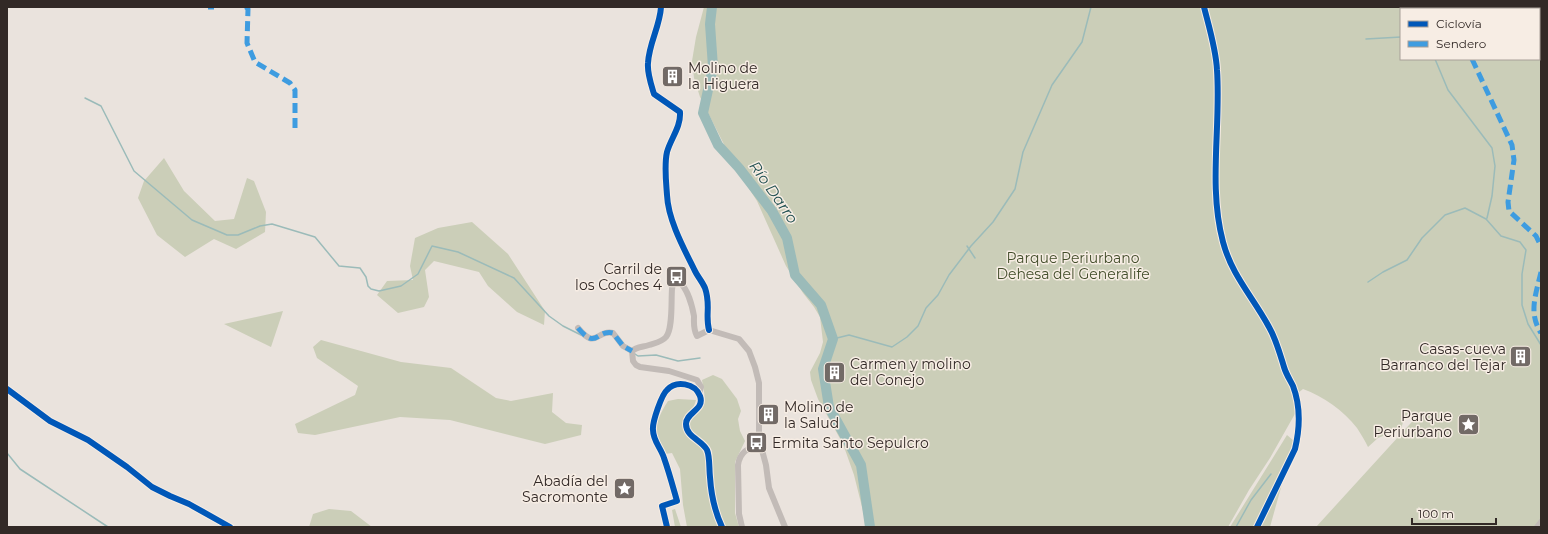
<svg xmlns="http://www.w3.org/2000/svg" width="1548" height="534" font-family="Montserrat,sans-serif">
	<rect width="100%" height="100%" fill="#eae3dd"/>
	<path fill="#cbceb8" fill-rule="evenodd" d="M704,7H1541V527H1316L1420,413L1409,412L1403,422L1401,429L1378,438L1368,447C1365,441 1361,434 1357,428C1344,411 1323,396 1303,389L1298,393L1296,412L1270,458L1249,490L1228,527H867L854,475L843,444L818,399L811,380L810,372L820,353L823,342L820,317L814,307L803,293L786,266L757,201L737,170L700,97L694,78L692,61L696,37ZM1401,9H1539V59H1401Z
		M164,158L184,191L215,221L234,219L247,178L254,181L266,212L265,232L236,249L214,239L185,257L157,235L138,198L144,181Z
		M472,222L508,254L545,311L544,325L517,312L488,286L479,272L434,261L425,270L429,297L424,307L398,313L377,295L387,281L413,280L410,266L415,238L438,228Z
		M283,311L271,347L224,324Z
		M321,340L401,362L451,368L496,398L511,401L553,393L552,412L566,423L582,425L581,435L545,444L450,420L400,417L315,435L298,433L295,424L355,395L358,386L317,358L313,347Z
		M713,375L722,379L737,399L741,411L738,419L740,431L745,441L735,462V513L739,527H726C718,510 713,489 712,470C711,464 713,457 712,451C709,440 691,439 689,427C688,418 701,413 704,404C706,398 703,387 702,380Z
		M678,399L696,400L693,409L686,417L683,423L684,430L702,449L707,461L708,482L716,521L718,527H687L683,505L680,469L672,453L665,454C653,432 654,423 668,401Z
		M1287,435L1294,441L1270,527H1230Z
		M329,509L351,511L372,527H309L313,514Z
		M675,509L681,527H675L672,510Z"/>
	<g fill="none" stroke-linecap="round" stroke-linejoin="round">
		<path stroke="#9bbbb9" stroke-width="1.5" d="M1366,39L1401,37
			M1435,59L1448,90L1492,148L1495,166L1492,196L1487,218
			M85,98L101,106L134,171L192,220L227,235H238L260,226L272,224L315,237L339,266L360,268L366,277L368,286L371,289L379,291L401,286L418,274L432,246L458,252L514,278L549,316L563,326L581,335
			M967,246L975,258
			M1368,282L1383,272L1407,260L1422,238L1445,215L1465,208L1486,219L1501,236L1520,242L1526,250L1522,274V305L1528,324L1541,345
			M833,339L849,335L892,347L907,337L918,326L926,308L938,295L949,275L971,246L993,222L1015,189L1023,152L1052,85L1082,42L1091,7
			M635,354L638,356L656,355L678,361L700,358
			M7,453L20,469L108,527
			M1236,527L1251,500L1271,474"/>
		<path stroke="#9bbbb9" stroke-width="10" d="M712,7L710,24L713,67L703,113L718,145L739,168L772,211L787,238L795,275L821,305L833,339L823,369L829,407L861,465L870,527"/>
		<path stroke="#c2bbb7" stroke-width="6" d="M661,7C660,26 649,43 648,63C647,73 651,84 654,94L680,112C681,127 671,138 667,152C664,165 666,181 667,195C668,219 683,247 694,269C697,276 702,281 705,288C711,305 705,315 709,330
			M1204,7C1209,27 1216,49 1217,70C1221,127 1208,186 1223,242C1232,276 1253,297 1269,327C1276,339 1280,354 1284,367C1286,374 1290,380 1293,386C1301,407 1300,428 1295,449L1257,527
			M578,328C597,351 596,329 613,333L623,346L632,351
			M709,330L739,339L749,351L755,367L759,383V439L766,465L769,488L785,527
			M7,389L50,421L88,440L127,467L152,487L170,496L189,504L230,527
			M699,394L701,387L697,380L669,371L640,367L636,365L633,361L632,351C636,347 643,347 649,345C655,343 662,342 666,337C673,329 671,301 672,289L673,284L678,281C687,287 692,305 694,316C694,323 693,329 697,336L709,330
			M667,527L662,506L677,501C673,487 669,472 664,458C661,448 653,441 653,430C652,422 662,394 667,390C676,380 695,383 700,396C705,410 686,412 686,424C686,437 702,440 707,450C710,457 709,469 710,477C711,493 715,512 722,527
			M742,527L739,514L738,465C740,452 748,447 760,446
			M1537,527L1541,522"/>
		<path stroke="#3e9ce0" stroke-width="5" stroke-dasharray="10 5" stroke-linecap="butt" d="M208,7H214
			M246,7L248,9L247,43L255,62L290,83L295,90V129
			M1446,7L1448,9
			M1472,59L1512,145L1514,160L1508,202L1509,211L1536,236L1541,246
			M1541,272C1536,294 1528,313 1541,333
			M578,328C597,351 596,329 613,333L623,346L632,351"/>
		<defs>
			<path id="cycleway" d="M661,7C660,26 649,43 648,63C647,73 651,84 654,94L680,112C681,127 671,138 667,152C664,165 666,181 667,195C668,219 683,247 694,269C697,276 702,281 705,288C711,305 705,315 709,330
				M1204,7C1209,27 1216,49 1217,70C1221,127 1208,186 1223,242C1232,276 1253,297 1269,327C1276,339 1280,354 1284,367C1286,374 1290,380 1293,386C1301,407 1300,428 1295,449L1257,527
				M7,389L50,421L88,440L127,467L152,487L170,496L189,504L230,527
				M667,527L662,506L677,501C673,487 669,472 664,458C661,448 653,441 653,430C652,422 662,394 667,390C676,380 695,383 700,396C705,410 686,412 686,424C686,437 702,440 707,450C710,457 709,469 710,477C711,493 715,512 722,527"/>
		</defs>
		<use href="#cycleway" stroke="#f7ede4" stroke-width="8"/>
		<use href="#cycleway" stroke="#0057b8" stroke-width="6"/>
	</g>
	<defs>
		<symbol id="building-square" viewBox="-11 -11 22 22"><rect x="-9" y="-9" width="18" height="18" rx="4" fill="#726a66" stroke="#f7ede4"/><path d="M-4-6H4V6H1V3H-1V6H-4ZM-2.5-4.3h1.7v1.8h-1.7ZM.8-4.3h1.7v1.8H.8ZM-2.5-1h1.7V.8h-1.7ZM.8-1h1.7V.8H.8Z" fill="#fff"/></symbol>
		<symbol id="bus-square" viewBox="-11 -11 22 22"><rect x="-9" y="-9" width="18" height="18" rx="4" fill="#726a66" stroke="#f7ede4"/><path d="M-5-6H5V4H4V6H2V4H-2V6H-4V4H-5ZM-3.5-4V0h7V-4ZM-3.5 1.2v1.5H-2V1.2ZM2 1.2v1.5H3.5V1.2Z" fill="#fff"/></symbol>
		<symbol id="sight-square" viewBox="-11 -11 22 22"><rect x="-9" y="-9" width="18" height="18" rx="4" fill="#726a66" stroke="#f7ede4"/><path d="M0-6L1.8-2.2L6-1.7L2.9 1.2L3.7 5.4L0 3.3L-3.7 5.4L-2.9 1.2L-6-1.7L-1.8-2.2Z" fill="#fff"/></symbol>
	</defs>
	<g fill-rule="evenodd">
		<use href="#building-square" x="660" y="64" width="25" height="25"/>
		<use href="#bus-square" x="664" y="264" width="25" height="25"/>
		<use href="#building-square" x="1508" y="344" width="25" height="25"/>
		<use href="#building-square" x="822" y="360" width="25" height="25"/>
		<use href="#building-square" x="756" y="402" width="25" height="25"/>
		<use href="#sight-square" x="1456" y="412" width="25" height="25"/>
		<use href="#bus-square" x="744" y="430" width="25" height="25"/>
		<use href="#sight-square" x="612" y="476" width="25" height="25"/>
	</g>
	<g text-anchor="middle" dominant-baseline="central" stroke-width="3" stroke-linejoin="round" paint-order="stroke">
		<g font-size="14" fill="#322926" stroke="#f7ede4" text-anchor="start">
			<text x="688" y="68">Molino de<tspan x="688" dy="16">la Higuera</tspan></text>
			<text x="662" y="269" text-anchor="end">Carril de<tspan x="662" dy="16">los Coches 4</tspan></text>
			<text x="1506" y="349" text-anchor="end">Casas-cueva<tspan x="1506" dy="16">Barranco del Tejar</tspan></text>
			<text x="850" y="364">Carmen y molino<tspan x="850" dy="16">del Conejo</tspan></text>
			<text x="784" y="407">Molino de<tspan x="784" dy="16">la Salud</tspan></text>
			<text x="1452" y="416" text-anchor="end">Parque<tspan x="1452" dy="16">Periurbano</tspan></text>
			<text x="772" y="443">Ermita Santo Sepulcro</text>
			<text x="608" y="481" text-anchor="end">Abadía del<tspan x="608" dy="16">Sacromonte</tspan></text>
		</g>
		<g font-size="14" fill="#434e2b" stroke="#f7ede4">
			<text x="1073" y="258">Parque Periurbano<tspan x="1073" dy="16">Dehesa del Generalife</tspan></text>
		</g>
		<g font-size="15" font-style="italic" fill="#1f4f50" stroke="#f7ede4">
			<text transform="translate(774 192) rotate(55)">Río Darro</text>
		</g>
	</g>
	<rect width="1548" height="534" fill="none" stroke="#322926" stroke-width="16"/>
	<rect x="1400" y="8" width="140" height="52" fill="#f7ede4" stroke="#a89f98"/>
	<rect x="1408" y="21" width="20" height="6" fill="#0057b8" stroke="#a89f98"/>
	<text x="1436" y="28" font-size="12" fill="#322926">Ciclovía</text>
	<rect x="1408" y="41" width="20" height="6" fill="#3e9ce0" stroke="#a89f98"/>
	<text x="1436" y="48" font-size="12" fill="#322926">Sendero</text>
	<path d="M1412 518v6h84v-6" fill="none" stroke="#322926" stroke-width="2"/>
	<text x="1418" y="518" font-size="12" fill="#322926" stroke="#f7ede4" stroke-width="3" paint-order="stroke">100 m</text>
</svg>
